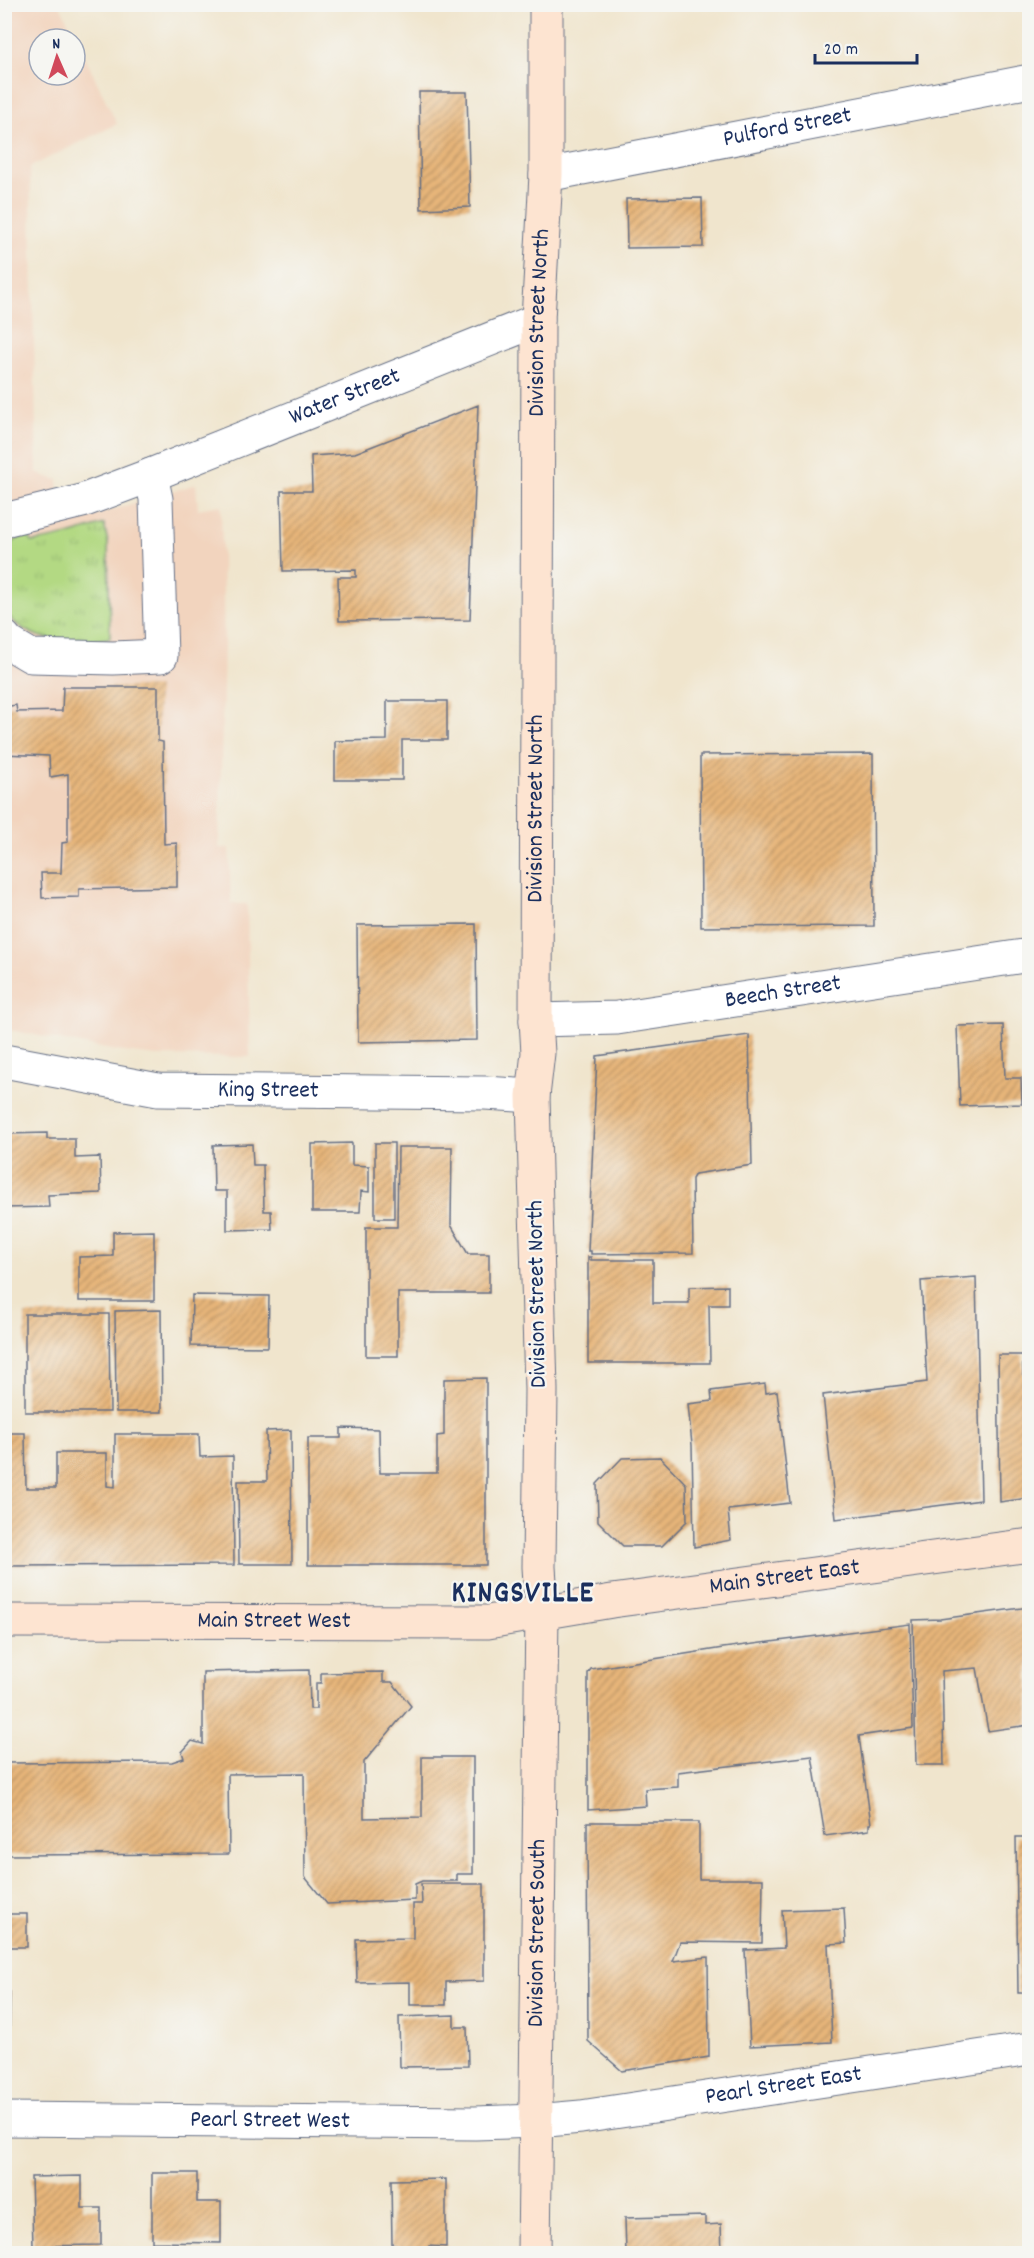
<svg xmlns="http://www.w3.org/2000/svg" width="1034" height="2258" font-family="Dekko,sans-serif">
	<defs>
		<pattern id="grass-tufts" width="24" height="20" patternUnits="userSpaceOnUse" patternTransform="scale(1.5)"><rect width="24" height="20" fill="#b3d983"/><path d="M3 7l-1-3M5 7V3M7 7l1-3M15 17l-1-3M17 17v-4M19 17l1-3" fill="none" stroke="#99bb74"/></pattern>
		<pattern id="building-hatch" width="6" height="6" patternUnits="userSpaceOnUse" patternTransform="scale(1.5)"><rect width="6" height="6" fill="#e7b579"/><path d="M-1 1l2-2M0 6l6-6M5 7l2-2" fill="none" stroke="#ba9466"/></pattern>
	</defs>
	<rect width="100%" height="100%" fill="#f6f6f2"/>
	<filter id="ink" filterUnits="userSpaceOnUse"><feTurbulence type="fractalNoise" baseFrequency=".0167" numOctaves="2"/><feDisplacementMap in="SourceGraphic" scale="12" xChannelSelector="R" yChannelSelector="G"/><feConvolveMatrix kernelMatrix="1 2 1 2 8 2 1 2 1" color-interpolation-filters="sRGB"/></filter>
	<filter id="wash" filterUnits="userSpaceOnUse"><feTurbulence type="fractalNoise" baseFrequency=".008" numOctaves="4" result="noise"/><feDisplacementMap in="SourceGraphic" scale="24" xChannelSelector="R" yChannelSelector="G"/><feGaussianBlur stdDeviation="1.35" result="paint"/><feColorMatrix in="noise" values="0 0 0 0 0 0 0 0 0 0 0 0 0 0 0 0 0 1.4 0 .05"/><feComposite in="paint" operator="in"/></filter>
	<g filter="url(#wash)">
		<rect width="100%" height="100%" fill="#f0e5cd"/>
		<path fill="#f2d4be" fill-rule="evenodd" d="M4,5H60L117,124L30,167L37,472L44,476L58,480L61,526L196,484L198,509L221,505L224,644L219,848H229L231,904H247L250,1057L157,1056L117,1051L5,1029ZM39,39H75V75H39Z"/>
		<path fill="url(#grass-tufts)" stroke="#678470" stroke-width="1.5" d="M104,524L108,543L110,638C73,645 29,644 5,612V547L19,538L29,536L31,542C57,539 79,532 104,524Z"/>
		<g id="blocks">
			<path fill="url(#building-hatch)" d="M419,92H467L470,207L421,209Z
				M702,198L703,247L627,248L626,199Z
				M478,405L470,620L339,621L338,577H356V570L283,571L281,491H312L311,456L355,453Z
				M63,687H158V741L163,742L164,844L177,843V887L79,889V897L42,898L41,873H61L62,843L68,842V774L50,777L49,756L4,754V707L16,705L17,712L62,711Z
				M387,701H447V740H402V780H335V741L387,740Z
				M873,754L874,926L701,927L700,755Z
				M476,924L477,1040L358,1042L357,925Z
				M1003,1025L1005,1078H1021L1022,1104L960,1106L957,1026Z
				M749,1035L752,1165L695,1174L692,1179L693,1253L591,1254V1251H588L597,1056Z
				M1026,1060H1029V1116H1027Z
				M47,1133V1139H75V1158L100,1157L101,1193L48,1195L49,1207L4,1208V1141H7V1134Z
				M352,1143V1165L369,1166V1192L361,1191L360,1212H312V1144Z
				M375,1143H394V1218H375Z
				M252,1144L253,1165H263L264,1211H271L272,1229L227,1230V1191H214L213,1145Z
				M398,1147H452L451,1225L468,1254H489V1293H398V1356H366V1227H397Z
				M154,1231V1301H79V1257L113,1256V1232Z
				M588,1257H591V1260H653V1303H689V1287L728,1286V1305H709L710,1363H588Z
				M976,1277L981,1500L836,1519L823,1395L927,1382L921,1281Z
				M192,1295L269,1296L268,1347L191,1346Z
				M161,1310L162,1412H116L115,1311Z
				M25,1314H109L110,1412H25Z
				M998,1355H1023V1375L1029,1374V1498L1000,1502Z
				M486,1378V1565H308V1438H341V1428L379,1429L380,1473H437V1436L444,1435V1379Z
				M765,1384L766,1393L777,1391L790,1503L728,1510L731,1540L694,1547L692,1445L688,1404L712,1401L711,1391Z
				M291,1430L292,1564H239L238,1481H267L266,1431Z
				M4,1433H25L26,1488H56V1453H107V1486L115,1487V1434H199L200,1457L233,1456L234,1565L4,1566Z
				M660,1457L686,1484L687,1521L662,1546H623L598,1521L597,1484L622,1458Z
				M1029,1607V1725L988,1731L977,1668L942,1671L944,1765H916L913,1620L940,1619Z
				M910,1624L913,1728L859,1736L871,1824H869V1830L825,1836L812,1756L678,1772V1787L645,1789L646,1806L588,1810V1673L591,1669L723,1648Z
				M309,1670L310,1709H316V1683H321V1673L383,1672V1682H392L411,1706L364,1762V1818L422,1817V1757H473V1874H457V1881H422L415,1884V1900L327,1904L305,1877L304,1773L228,1774L229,1854L4,1855V1763L172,1762L184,1758L182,1752L192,1741L203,1744V1672Z
				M587,1822H699V1879H763L762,1943L680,1942L673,1961L708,1957L709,2057L622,2071L588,2041Z
				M1016,1837H1029V1993H1018Z
				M421,1884H484V1981L446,1982V2005H410V1982L357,1983L356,1939L413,1938V1904H422Z
				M844,1908L846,1943L828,1944L832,2042L750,2046L745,1950L784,1948L782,1910Z
				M7,1914H27V1947H8Z
				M4,1992H10L9,2062H4Z
				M454,2015V2027H467L468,2066L400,2067L399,2017Z
				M152,2173H197V2202H221V2243L152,2242Z
				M82,2176V2208H101V2245L33,2246L31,2177Z
				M446,2179V2247L429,2246V2253H400V2246L392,2245L391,2180Z
				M705,2216V2225L721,2224L722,2253H626L625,2218Z"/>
		</g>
	</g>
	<g filter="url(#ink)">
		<use href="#blocks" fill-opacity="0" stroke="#666f85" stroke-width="1.5"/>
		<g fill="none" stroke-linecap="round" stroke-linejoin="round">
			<defs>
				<g id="street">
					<path id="s1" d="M546,175L1030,81"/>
					<path id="s2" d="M4,520L82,501L151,475L538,320"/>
					<path d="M4,637L9,643L31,656L113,658L161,656L156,499L151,475"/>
					<path id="s3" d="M536,1020L617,1018L1030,955"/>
					<path id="s4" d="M4,1061L158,1090L485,1093L533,1096"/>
					<path id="s5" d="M4,2119L475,2123L536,2121L581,2117L1030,2049"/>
				</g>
				<g id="secondary">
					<path id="s6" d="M4,1621L488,1622L612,1601L1030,1545"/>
					<path id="s7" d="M534,2254L542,1612L539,1567L541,1390L533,1096L538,1053L536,1020L538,320L546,175V4"/>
				</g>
			</defs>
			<use href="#street" stroke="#666f85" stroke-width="35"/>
			<use href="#secondary" stroke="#666f85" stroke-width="35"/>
			<use href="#street" stroke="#fff" stroke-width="33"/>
			<use href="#secondary" stroke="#fde4d1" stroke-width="33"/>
		</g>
	</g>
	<g text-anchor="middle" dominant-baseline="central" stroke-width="4.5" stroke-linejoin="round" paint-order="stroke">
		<g font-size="24" fill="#1b2f5e" stroke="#f6f6f2">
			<text stroke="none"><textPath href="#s1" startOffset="246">Pulford Street</textPath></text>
			<text stroke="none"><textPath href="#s7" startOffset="1932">Division Street North</textPath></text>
			<text stroke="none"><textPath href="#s2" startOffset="363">Water Street</textPath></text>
			<text stroke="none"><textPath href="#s7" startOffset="1446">Division Street North</textPath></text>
			<text stroke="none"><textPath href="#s3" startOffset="249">Beech Street</textPath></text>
			<text stroke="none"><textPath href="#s4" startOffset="267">King Street</textPath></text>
			<text transform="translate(538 1294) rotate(-91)">Division Street North</text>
			<text stroke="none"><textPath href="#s6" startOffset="784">Main Street East</textPath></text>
			<text stroke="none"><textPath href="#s6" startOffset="270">Main Street West</textPath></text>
			<text stroke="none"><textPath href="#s7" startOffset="321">Division Street South</textPath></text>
			<text stroke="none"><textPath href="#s5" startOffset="782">Pearl Street East</textPath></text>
			<text stroke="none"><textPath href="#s5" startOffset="266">Pearl Street West</textPath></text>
		</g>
		<g font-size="30" font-weight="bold" letter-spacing="1.5" fill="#1b2f5e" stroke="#f6f6f2">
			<text x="523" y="1595">KINGSVILLE</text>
		</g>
	</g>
	<rect width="1034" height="2258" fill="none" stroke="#f6f6f2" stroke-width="24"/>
	<g transform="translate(57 57) rotate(357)"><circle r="28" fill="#f6f6f2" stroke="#9ea6b7" stroke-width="1.5"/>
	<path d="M0-4.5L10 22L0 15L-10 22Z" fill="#d1495b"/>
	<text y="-9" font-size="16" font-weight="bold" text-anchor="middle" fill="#1b2f5e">N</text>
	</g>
	<path d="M815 54v9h102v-9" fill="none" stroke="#1b2f5e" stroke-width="3"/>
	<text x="824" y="54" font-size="18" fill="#1b2f5e" stroke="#f6f6f2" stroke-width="4.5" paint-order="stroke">20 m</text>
</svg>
